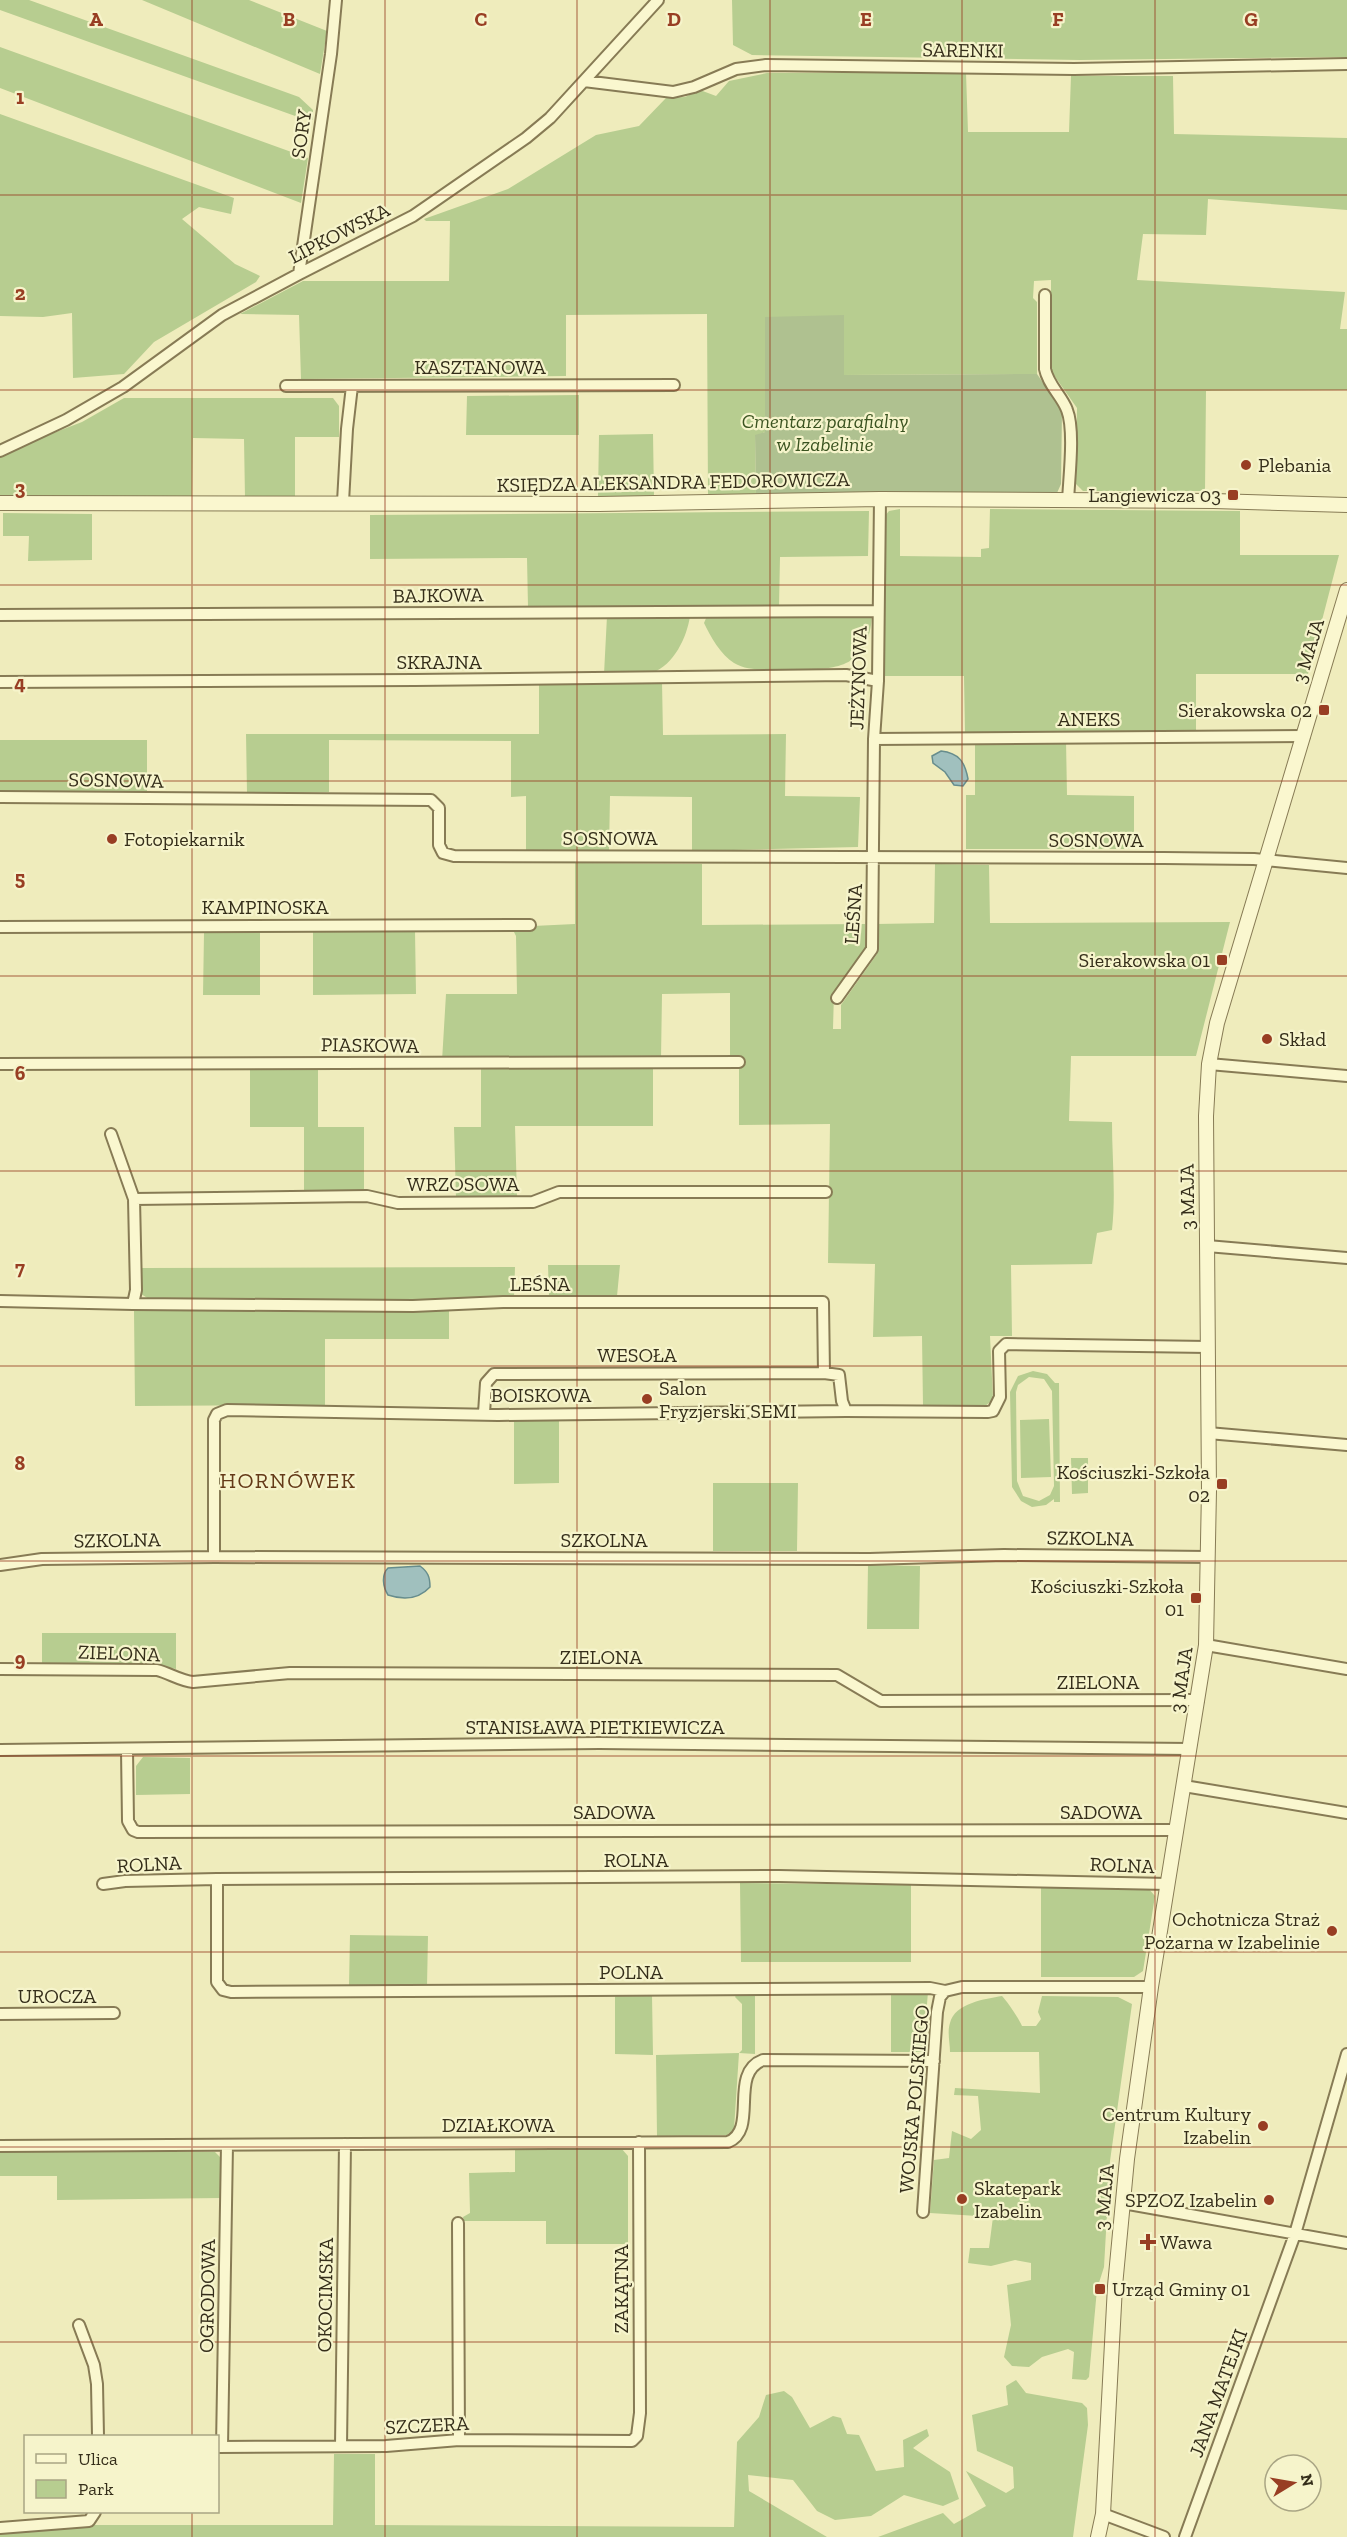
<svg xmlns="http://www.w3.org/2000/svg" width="1347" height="2537" font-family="'Zilla Slab',serif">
	<rect width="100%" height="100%" fill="#efecbc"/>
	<path fill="#b7cd90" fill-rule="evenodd" d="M0,0H29L299,97L313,110V120L298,117L0,10Z
		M142,0H249L327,31L320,74Z
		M732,0H1347V57L1080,60L752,55L733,45Z
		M0,47L308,158L301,203L0,88Z
		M767,73H966L968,132H1069L1071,76H1173L1174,134L1347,138V210L1208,199L1206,235L1143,234L1137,280L1345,292L1340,329H1347V390L1206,391L1205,491H1083L1076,484L1077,408L1051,371V280L1034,281L1033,298L1037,302V374L843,375L766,317L765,432L755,436L756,497L708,496L707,314L566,315V376L301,379L299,315L240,314L303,281H449L450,221H426L424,219L508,189L596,135L639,126L666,98L685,97L700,90L716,96L729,81Z
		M0,114L234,198L231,214L199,207L182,219L235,264L260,276L256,282L154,342L124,374L73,378L72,313L43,317L0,316Z
		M579,395V435H466L467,396Z
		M124,398H333L339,406V437H295V497L245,498L244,439L193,438L192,498L0,499V457L35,440L82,422Z
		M653,434L654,496H598L599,435Z
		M900,509V556L981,557V549L989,548L990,509L1240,511V555H1339L1308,674H1196V732L965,733L964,676H883V518L889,511Z
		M869,511L868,556L780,557L779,607H528L527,558L370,559V515Z
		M3,513L92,514V560L28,561L29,536H3Z
		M607,616H690C687,637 674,665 652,673C640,676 617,674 604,674Z
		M707,616H872C868,673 829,670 784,669C768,669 749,672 734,663C721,655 710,636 704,623Z
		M539,682H662L663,735L786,734L785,796L860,797L858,847L692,851V797L610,796L609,851H526V796L511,797V741L329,740V792L247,793L246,734H539Z
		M0,740H147V794L0,792Z
		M1066,740L1067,795L1134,796V849H966V795H975V741Z
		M575,863L702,864V925L865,924V950L834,992L833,1029H841V1005L877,954L876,924L934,923L935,864L989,865L990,923L1230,922L1196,1056H1071L1069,1121L1112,1122C1112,1158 1116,1194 1112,1230L1097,1233L1092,1264L1011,1265L1012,1336H990L993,1400L985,1406H923L922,1336L873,1337L875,1264L828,1263L830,1124L739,1125V1067L730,1058V993L662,994L661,1058L653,1066V1126H515L517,1196L456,1198L454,1127H481V1059L442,1061L446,994H517L516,936L513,930L528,931L533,926L575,924Z
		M260,931V995H203L204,933Z
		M313,931H415L416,994L313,995Z
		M250,1068H318V1127H364V1191L304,1192V1127H250Z
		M548,1265H620L617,1296H549Z
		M515,1267L514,1298L413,1301L149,1299L141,1294L142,1268Z
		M449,1309V1339H325V1405L135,1406L134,1311Z
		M1033,1371L1047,1374L1055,1383H1059L1060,1502H1054V1499L1046,1505L1032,1507L1021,1501L1012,1487L1010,1392L1018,1376ZM1029,1377L1044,1379L1052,1391L1054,1486L1050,1495L1039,1501L1023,1496L1017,1481L1016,1392L1018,1385Z
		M514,1419H559V1483L514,1484Z
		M1049,1419L1051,1477L1021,1478L1020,1420Z
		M1071,1458H1088V1493L1072,1494Z
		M713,1483H798L797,1551H713Z
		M868,1565L920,1566L919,1629H867Z
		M42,1633H176V1669L142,1663H42Z
		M143,1757L190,1758V1794L136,1795V1766Z
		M740,1883L911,1885V1962H741Z
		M1041,1887L1148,1888L1155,1896L1143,1971L1134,1977H1041Z
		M350,1935L428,1936L427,1986H349Z
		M928,1992L923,2052H891V1993Z
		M737,1994L755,1995V2054L739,2053L734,2129L727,2135L657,2136L656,2055L739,2053L742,2050V2004L735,1997Z
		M615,1995H652L653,2055L615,2054Z
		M1002,1996C1007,2001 1019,2019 1022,2026H1036L1041,2019L1038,2012L1042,1996L1118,1997L1132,2004L1110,2161L1104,2267L1097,2289L1089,2377L1086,2380L1072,2379L1074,2352L1068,2349L1042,2357L1029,2367L1012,2366L1004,2357L1011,2325L1007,2285L1031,2280V2263L1015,2260L991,2266L968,2263L970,2248H989L993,2217L930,2213L934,2160L949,2158L952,2131L971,2139L981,2130L978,2096L954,2095L955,2088L1040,2093L1039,2052H950C950,2043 947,2032 950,2023C955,2003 985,1999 1002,1996Z
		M621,2148L628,2156V2244H546V2221H464L463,2217L470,2213L469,2173L515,2172V2149Z
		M0,2152H215L221,2158V2198L57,2200V2176H0Z
		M1016,2380L1026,2393L1082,2403L1087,2408L1088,2425L1073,2537H878L943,2513L954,2524L986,2506L966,2471L1006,2493L1014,2488L1013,2467L977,2451L972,2415L1008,2405L1006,2386Z
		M784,2391L792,2397L810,2428L833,2416L841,2418L847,2434L859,2435L876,2471L904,2467L903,2440L927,2429L929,2436L913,2448L950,2472L959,2499L943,2506L904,2495L871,2516L835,2520L817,2511L793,2480L748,2475L749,2491L827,2537H0V2533L69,2525H333L334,2454H375V2525L734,2527L737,2442L759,2417L766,2395Z"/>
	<path fill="#afc190" d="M844,315V375L1037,374L1062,410L1061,484L1057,493L845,492L756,497L755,435L765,432V317Z"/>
	<path fill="#a0c0be" stroke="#678d8d" stroke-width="1.5" d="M941,751C959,753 965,762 968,779L963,786L954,785L945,772L933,763L932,756Z
		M420,1566C428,1572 430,1577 430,1587C418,1600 403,1600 388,1595C383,1587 381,1575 388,1568Z"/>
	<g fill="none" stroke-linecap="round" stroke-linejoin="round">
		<defs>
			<path id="minor" d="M584,81L673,92L694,87L736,69L766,65L1074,69L1347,64
				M299,274L331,54L336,0
				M1045,295V369C1048,385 1062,396 1067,410C1075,430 1069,478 1068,501
				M286,386L674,385
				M0,451L66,420L123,387L222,315L299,274L413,216L526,138L550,118L658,0
				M343,502L347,429L352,386
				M0,615L877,611
				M0,682L415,680L846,675L878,681
				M874,739L1304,736
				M0,797L431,800L439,808V845L443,853L454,856L1164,858L1254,859L1347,868
				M0,927L530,925
				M837,998L872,949L874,739L878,681L880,499
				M0,1064L739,1062
				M1209,1064L1347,1076
				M134,1199L367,1196L398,1203L533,1202L559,1192H826
				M1207,1246L1347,1258
				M0,1301L133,1304L136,1290L134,1199L111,1134
				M133,1304L413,1306L503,1302H823L824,1373L839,1375L842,1401L846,1411
				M484,1413L486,1383L494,1374L824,1373
				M1208,1433L1347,1445
				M214,1557V1420L217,1414L227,1410L498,1415L846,1411L988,1412L993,1411L1000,1397L999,1351L1006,1344L1208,1347
				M0,1565L42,1559L214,1557L870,1559L1004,1555L1208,1557
				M1206,1645L1347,1669
				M0,1669L157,1670C169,1673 181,1681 193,1682L290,1673L837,1675L881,1701L1198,1700
				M0,1750L599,1743L1190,1749
				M127,1750L128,1821L133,1830L138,1832L1177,1830
				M1184,1786L1347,1813
				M217,1879V1982L223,1990L231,1992L930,1988L945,1991L962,1987H1151
				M103,1884L125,1881L217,1879L779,1876L1168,1884
				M0,2014L114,2013
				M0,2146L728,2142C759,2130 728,2073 763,2060L934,2061
				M1123,2203L1347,2243
				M923,2212L937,2012L940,1997L945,1991
				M458,2223L459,2440
				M79,2325L94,2365L97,2384L98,2436
				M341,2446L345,2144
				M218,2447L386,2446L459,2440L632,2441L637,2436L640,2413L639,2142
				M222,2447L227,2145
				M1103,2514L1164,2537
				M0,2528L89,2521L95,2512
				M1185,2537L1295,2234L1347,2054"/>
			<path id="tertiary" d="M0,503L599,504L880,499L1214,501L1347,505
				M1098,2537L1103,2514L1115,2286L1127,2159L1151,1987L1206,1645L1209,1490L1206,1116L1209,1064L1217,1023L1347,590"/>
		</defs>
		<use href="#minor" stroke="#877b55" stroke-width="14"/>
		<use href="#tertiary" stroke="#877b55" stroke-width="16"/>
		<use href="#minor" stroke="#faf7cf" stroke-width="10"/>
		<use href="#tertiary" stroke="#faf7cf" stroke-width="14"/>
	</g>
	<path fill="none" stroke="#983e23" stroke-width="1.5" stroke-opacity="0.55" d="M192,0V2436M385,0V2537M577,0V2537M770,0V2537M962,0V2537M1155,0V2537M0,195H1347M0,390H1347M0,585H1347M0,781H1347M0,976H1347M0,1171H1347M0,1366H1347M0,1561H1347M0,1756H1347M0,1952H1347M0,2147H1347M0,2342H1347M192,2512V2537"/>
	<g fill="#983e23" stroke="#f6f4cb" stroke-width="2">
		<circle cx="1246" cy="465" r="6"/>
		<rect x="1227" y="489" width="12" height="12" rx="3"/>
		<rect x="1318" y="704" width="12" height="12" rx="3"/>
		<circle cx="112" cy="839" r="6"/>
		<rect x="1216" y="954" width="12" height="12" rx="3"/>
		<circle cx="1267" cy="1039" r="6"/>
		<circle cx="647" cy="1399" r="6"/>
		<rect x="1216" y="1478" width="12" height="12" rx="3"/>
		<rect x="1190" y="1592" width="12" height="12" rx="3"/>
		<circle cx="1332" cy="1931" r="6"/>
		<circle cx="1263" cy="2126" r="6"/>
		<circle cx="962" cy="2199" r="6"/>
		<circle cx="1269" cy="2200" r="6"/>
		<path d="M1145 2233h6v6h6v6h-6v6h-6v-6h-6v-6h6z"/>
		<rect x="1094" y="2283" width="12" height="12" rx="3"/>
	</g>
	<g text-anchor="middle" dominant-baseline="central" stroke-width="4.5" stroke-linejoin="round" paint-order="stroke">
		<g font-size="20" fill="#352e1a" stroke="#f6f4cb">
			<text transform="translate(963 50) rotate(1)">SARENKI</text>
			<text transform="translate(301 134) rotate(-82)">SORY</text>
			<text transform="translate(339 233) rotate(-27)">LIPKOWSKA</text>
			<text x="480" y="367">KASZTANOWA</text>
			<text transform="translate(673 482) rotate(-1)">KSIĘDZA ALEKSANDRA FEDOROWICZA</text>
			<text transform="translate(438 595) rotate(-1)">BAJKOWA</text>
			<text transform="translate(1308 651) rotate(-73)">3 MAJA</text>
			<text x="439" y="662">SKRAJNA</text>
			<text transform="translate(858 678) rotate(-88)">JEŻYNOWA</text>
			<text x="1089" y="719">ANEKS</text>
			<text transform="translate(116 780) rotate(1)">SOSNOWA</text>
			<text x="610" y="838">SOSNOWA</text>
			<text x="1096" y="840">SOSNOWA</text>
			<text x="265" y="907">KAMPINOSKA</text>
			<text transform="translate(853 914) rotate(-86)">LEŚNA</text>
			<text transform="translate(370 1045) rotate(1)">PIASKOWA</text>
			<text x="463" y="1184">WRZOSOWA</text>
			<text transform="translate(1187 1197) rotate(-91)">3 MAJA</text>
			<text x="540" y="1284">LEŚNA</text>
			<text x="637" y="1355">WESOŁA</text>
			<text x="541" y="1395">BOISKOWA</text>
			<text transform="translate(1090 1538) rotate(1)">SZKOLNA</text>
			<text transform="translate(117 1540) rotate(-1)">SZKOLNA</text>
			<text x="604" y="1540">SZKOLNA</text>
			<text transform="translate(119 1653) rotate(2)">ZIELONA</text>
			<text x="601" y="1657">ZIELONA</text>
			<text transform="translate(1181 1680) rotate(-82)">3 MAJA</text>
			<text x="1098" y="1682">ZIELONA</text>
			<text x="595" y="1727">STANISŁAWA PIETKIEWICZA</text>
			<text x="614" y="1812">SADOWA</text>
			<text x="1101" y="1812">SADOWA</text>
			<text x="636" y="1860">ROLNA</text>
			<text transform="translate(149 1864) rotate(-3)">ROLNA</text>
			<text transform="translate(1122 1865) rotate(2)">ROLNA</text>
			<text x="631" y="1972">POLNA</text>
			<text x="57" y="1996">UROCZA</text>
			<text transform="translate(914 2099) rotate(-85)">WOJSKA POLSKIEGO</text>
			<text x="498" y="2125">DZIAŁKOWA</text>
			<text transform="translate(1104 2197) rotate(-85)">3 MAJA</text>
			<text transform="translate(621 2289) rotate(-90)">ZAKĄTNA</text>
			<text transform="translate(325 2295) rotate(-89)">OKOCIMSKA</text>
			<text transform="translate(207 2296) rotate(-89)">OGRODOWA</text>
			<text transform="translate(1218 2393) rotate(-70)">JANA MATEJKI</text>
			<text transform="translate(427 2425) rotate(-3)">SZCZERA</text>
		</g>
		<g font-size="20" font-style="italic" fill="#3a5320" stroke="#f6f4cb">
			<text x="825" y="421">Cmentarz parafialny<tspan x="825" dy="23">w Izabelinie</tspan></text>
		</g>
		<g font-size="20" fill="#352e1a" stroke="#f6f4cb" text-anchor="end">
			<text x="1258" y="465" text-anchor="start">Plebania</text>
			<text x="1221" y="495">Langiewicza 03</text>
			<text x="1312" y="710">Sierakowska 02</text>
			<text x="124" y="839" text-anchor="start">Fotopiekarnik</text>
			<text x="1210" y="960">Sierakowska 01</text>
			<text x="1279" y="1039" text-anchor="start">Skład</text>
			<text x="659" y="1388" text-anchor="start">Salon<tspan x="659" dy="23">Fryzjerski SEMI</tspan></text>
			<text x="1210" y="1472">Kościuszki-Szkoła<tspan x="1210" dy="23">02</tspan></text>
			<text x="1184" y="1586">Kościuszki-Szkoła<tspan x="1184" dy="23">01</tspan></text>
			<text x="1320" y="1919">Ochotnicza Straż<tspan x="1320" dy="23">Pożarna w Izabelinie</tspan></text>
			<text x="1251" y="2114">Centrum Kultury<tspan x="1251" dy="23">Izabelin</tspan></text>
			<text x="974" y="2188" text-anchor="start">Skatepark<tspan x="974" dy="23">Izabelin</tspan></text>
			<text x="1257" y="2200">SPZOZ Izabelin</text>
			<text x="1160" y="2242" text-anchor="start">Wawa</text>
			<text x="1112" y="2289" text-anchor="start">Urząd Gminy 01</text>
		</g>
		<g font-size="22" letter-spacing="1.5" fill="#643a18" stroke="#f6f4cb">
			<text x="288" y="1480">HORNÓWEK</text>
		</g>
	</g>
	<g font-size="20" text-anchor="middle" font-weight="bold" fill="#983e23" stroke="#f6f4cb" stroke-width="4.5" stroke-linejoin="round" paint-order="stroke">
		<text x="96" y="26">A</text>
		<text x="289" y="26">B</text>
		<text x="481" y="26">C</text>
		<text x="674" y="26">D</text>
		<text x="866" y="26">E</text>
		<text x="1058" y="26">F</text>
		<text x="1251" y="26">G</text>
		<text x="20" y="104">1</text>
		<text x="20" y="300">2</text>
		<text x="20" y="495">3</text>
		<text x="20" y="690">4</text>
		<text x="20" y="885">5</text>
		<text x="20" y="1080">6</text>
		<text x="20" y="1275">7</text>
		<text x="20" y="1470">8</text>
		<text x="20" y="1666">9</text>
	</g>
	<rect x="24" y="2435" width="195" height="78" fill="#f6f4cb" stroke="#a9a584" stroke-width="1.5"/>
	<rect x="36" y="2454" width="30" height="9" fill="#faf7cf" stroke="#a9a584" stroke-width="1.5"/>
	<text x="78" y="2465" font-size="18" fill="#352e1a">Ulica</text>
	<rect x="36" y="2480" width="30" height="18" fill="#b7cd90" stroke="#a9a584" stroke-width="1.5"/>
	<text x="78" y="2495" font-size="18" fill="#352e1a">Park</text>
	<g transform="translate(1293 2483) rotate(79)"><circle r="28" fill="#f6f4cb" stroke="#a9a584" stroke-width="1.5"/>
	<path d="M0-4.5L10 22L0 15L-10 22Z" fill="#983e23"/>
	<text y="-9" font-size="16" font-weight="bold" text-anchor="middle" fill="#352e1a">N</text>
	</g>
</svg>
